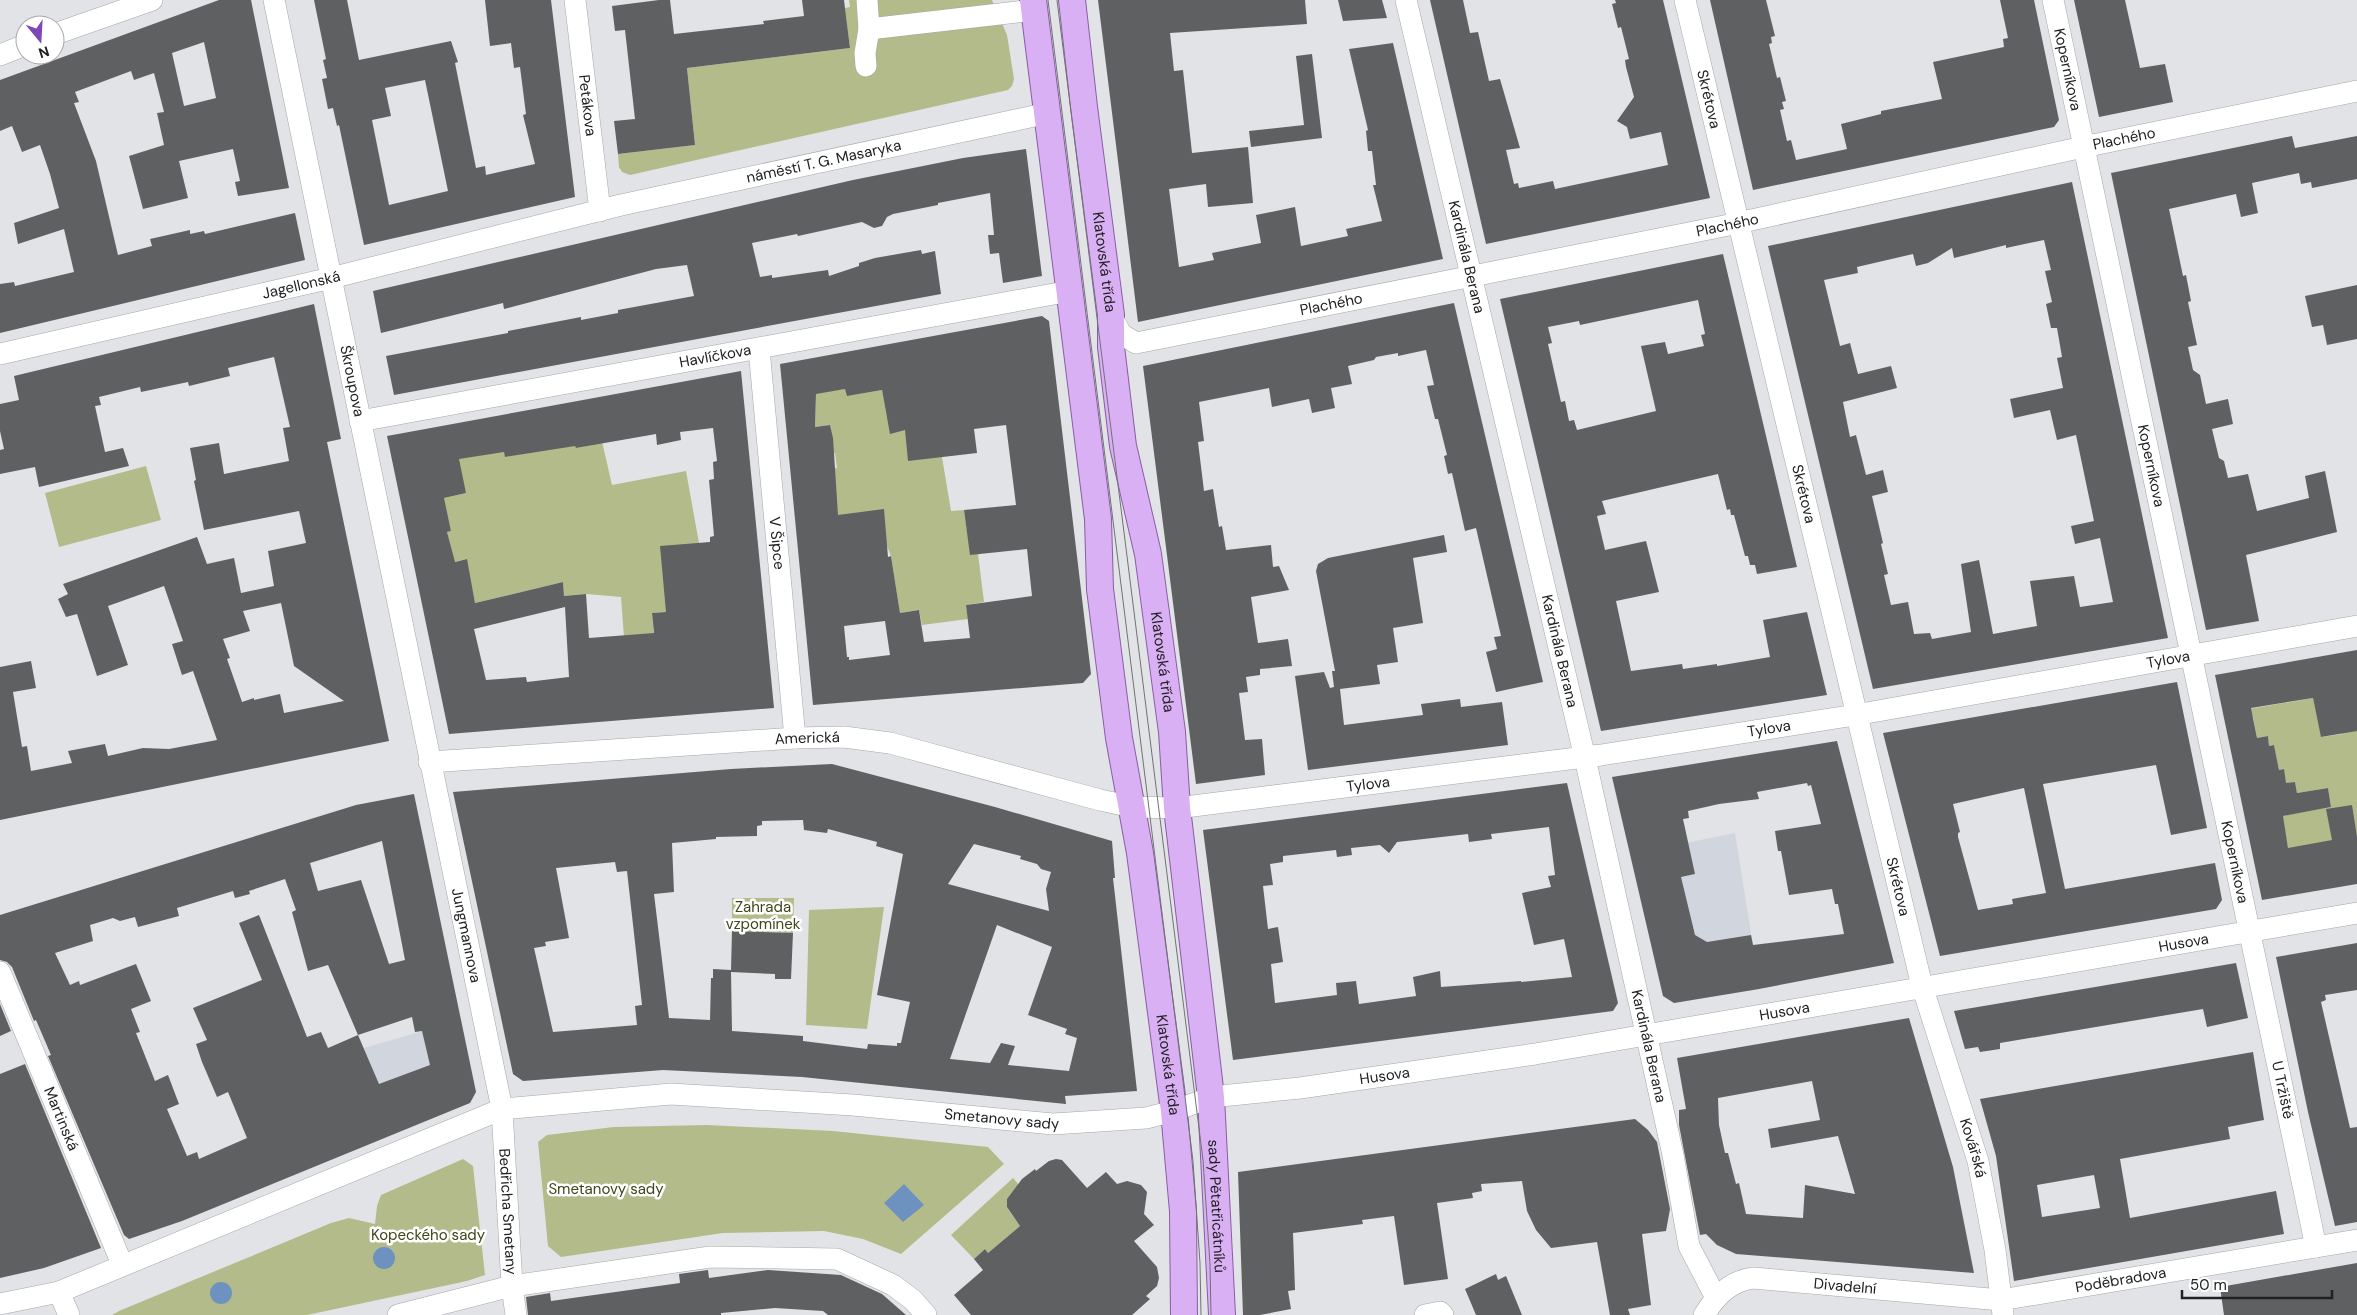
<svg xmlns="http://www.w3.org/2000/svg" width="2357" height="1315" font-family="'DM Sans',sans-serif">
	<rect width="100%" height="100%" fill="#e2e3e6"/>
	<path fill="#d1d5de" d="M1735,833L1760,989L1674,1003L1663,996L1631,854Z
		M461,1020L476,1092L470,1103L397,1132L364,1048Z"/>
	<path fill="#b4bb8a" d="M849,0H992L1007,35L1014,79L1012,86L1008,90L630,175L622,172L619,167L618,154L695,145L687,68L850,48L845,8L850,7Z
		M845,389L852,395L882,390L887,417L942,457L951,511L964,510L967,531L978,554L984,602L966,605L968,619L922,625L919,610L900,613L891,556L887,546L835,516L830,469L837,468L835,453L829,454L831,431L830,425L815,427L816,393Z
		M601,437L612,485L686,471L699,543L667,612L652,613L655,650L626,664L621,597L586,594L564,596L563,582L475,603L466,559L454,562L447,532L451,531L447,514L441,503L444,498L466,493L456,456L504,452L506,457L575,442L576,448L592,445Z
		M146,466L161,520L59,547L45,493Z
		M2313,698L2322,737L2342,734L2335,700L2357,698V846L2288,848L2282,816L2331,807L2328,788L2297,793L2295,782L2282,784L2284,769L2279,770L2274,745L2269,746L2268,736L2257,738L2253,716L2243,710Z
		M732,898H794L793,933L732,931Z
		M884,907L867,1029L806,1025L809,910Z
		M707,1125L833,1131L988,1147L1004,1164L901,1254L863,1239L824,1231L723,1233L561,1257L548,1246L538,1142L547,1135L614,1127Z
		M463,1159L473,1166L485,1275L467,1281L307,1315H112L119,1311L331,1223L349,1218L375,1224L377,1206L381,1195Z
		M1013,1178L1019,1185L1007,1199V1207L1020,1226L988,1253L985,1249L974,1259L951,1235Z"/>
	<path fill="#6e92c0" d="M904,1184L924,1205L903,1222L884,1203Z
		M373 1258a11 11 0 1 1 22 0a11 11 0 1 1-22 0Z
		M210 1293a11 11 0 1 1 22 0a11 11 0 1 1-22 0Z"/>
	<path fill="#5f6062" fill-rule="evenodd" d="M219,0H251L289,188L238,196L235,182L240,181L233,149L179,161L188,198L143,209L129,156L164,145L157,113L164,112L154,73L134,80L131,71L75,92L79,102L74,103L96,161L118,255L152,246L150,239L190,230V234L204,231L205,234L295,213L305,260L0,333V284L14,282L15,286L74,272L64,229L18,244L14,223L59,208L50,174L40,145L22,152L12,126L0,131V80ZM204,42L216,98L184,106L172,53Z
		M314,0H347L359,60L451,41L458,62L455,63L476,168L485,166L486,175L535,164L523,115L526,114L520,67L514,68L511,43L490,46L485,0H551L575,197L364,245L339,125L337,126L333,108L328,109L322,79L327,78L323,60L326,59ZM425,80L448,191L389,205L372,120L391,116L385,88Z
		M659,0H670L674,34L764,24L763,21L804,16L802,0H844L850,48L687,68L695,145L618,154L614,121L635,119L625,30L615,31L612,6Z
		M1098,0H1305L1307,24L1170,33L1174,71L1183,70L1192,153L1248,147L1253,203L1208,207L1206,184L1169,189L1179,267L1214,260L1212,253L1261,243L1256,215L1295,207L1301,246L1348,236L1346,229L1382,221L1373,185H1376L1372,151H1368L1366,131L1368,130L1349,49L1393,43L1443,259L1138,322Z
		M1338,0H1382L1387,18L1343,21Z
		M1430,0H1463L1470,33L1478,32L1489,81L1500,79L1520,148L1506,150L1514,184L1518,183L1519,188L1553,181L1555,189L1668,165L1661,132L1630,139L1627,127L1617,121L1634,97L1626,67L1625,60L1629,59L1621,27L1618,28L1612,4L1616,3L1615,0H1663L1710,198L1486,244Z
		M1710,0H1766L1775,36L1771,37L1772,43L1769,44L1777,78L1780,77L1786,101L1782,102L1784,109L1780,110L1787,141L1791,140L1796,160L1847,149L1841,124L1881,114V111L1942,99L1933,62L2004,47L2003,39L2008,38L2000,0H2034L2059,120L2054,127L1753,190Z
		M2074,0H2125L2140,68L2165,64L2173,102L2099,117Z
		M1312,54L1322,138L1251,147L1249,131L1304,125L1296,56Z
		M2292,136L2295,148L2357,136V179L2312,188L2311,182L2301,184L2299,173L2252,183L2258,213L2241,217L2236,194L2169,209L2183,276L2186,275L2191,301L2188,302L2197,345L2188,347L2193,370L2200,375L2206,404L2228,399L2233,424L2212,429L2219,458L2224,461L2228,478L2248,474L2257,511L2309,498L2305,476L2325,471L2337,532L2246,555L2259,621L2206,630L2111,173Z
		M1026,149L1042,276L1003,283L999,253L990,254L988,235H994L990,193L938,203V205L893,214L887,217L882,226L874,228L862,222L798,236L797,234L752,243L760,277L772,275V278L828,270L829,276L859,266V263L875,258L921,250L922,254L935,251L941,294L394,395L386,356L508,333V331L581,317V320L618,313V310L694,296L687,265L656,269L504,309L503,303L381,333L373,291L853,180L963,158Z
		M2072,182L2168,638L1873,689L1768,246ZM2044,240L2051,270L2045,271L2052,302L2046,304L2051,328H2057L2062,357L2057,358L2063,388L2010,399L2014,418L2050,410L2057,440L2076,435L2094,521L2071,526L2075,544L2100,538L2113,602L2080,607L2074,576L2030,581L2037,626L1993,634L1979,560L1961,564L1971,632L1932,639L1930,633L1914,634L1908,602L1891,605L1884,575L1888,574L1881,544L1883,543L1872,496L1888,492L1883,470L1866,475L1856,435L1850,437L1843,402L1897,388L1891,366L1858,374L1850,343L1840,346L1824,280L1858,273L1857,267L1913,254L1916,266L1928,263L1952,248L1954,258L2006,245V248Z
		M1723,254L1797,567L1757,574L1755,565H1750L1748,556H1745L1734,515H1731L1730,509L1727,510L1718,474L1602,501L1606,514L1597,516L1605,550L1646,541L1659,592L1616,601L1631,671L1682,664L1683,669L1717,664V666L1770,657L1763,620L1807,612L1827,695L1601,731L1500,299ZM1698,300L1705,334L1701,335L1704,346L1668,354L1665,342L1641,346L1656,411L1577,430L1574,420L1569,421L1565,401L1561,402L1548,344L1552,343L1548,327L1579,321L1580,325Z
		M2357,285V339L2327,345L2323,325L2312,327L2305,296Z
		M1454,303L1543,682L1496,692L1486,652L1497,649L1494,637L1501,636L1476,528L1465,531L1452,473L1448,474L1444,456L1447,455L1438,419H1435L1427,386L1434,385L1426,350L1398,356V353L1376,357L1374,360L1348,366L1352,384L1331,388L1335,408L1312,413L1309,399L1272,407L1269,388L1199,402L1204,441L1198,442L1204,491L1213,489L1219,527L1222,526L1226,550L1271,545L1273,567L1279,566L1289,590L1251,597L1258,643L1288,639L1292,666L1260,669V675L1246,677L1248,692L1239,693L1245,740L1262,739L1265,775L1196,784L1143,366Z
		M314,304L341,439L327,442L389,741L0,820V667L31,661L36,688L13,692L22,747L27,746L31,771L72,763L68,751L105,744L108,756L143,748L169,749L217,740L193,671L182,675L172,644L183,641L164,586L108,606L128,665L97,676L77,614L66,617L58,599L68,594L63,584L197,537L207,564L234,558L241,593L274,586L268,551L306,543L299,511L204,530L194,481L196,480L190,448L219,443L224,474L289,461L283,428L290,427L274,357L228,368L230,376L189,386L188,382L141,392L140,387L99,397L101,405L95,406L105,452L123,448L129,466L39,487L35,467L0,474V450L4,449L0,431V404L19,400L14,376ZM281,603L294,666L344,701L284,713L280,694L254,700V698L242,702L227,659L230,658L223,639L250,631L243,611Z
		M1042,316L1049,321L1091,674L1083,683L813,705L780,364ZM845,389L847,396L882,390L890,434L905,430L908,461L977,453L974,429L1006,425L1016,505L964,510L970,555L1027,549L1032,596L966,605L970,638L924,642L919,610L900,613L891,556L888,557L884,509L838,515L833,438L830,425L815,427L816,394ZM885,621L890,655L849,660V657H847L844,626Z
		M741,371L774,708L449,734L387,436ZM713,428L717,461L713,462L714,479L709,480L714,536L710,537V542L660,546L666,612L652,613L654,633L589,638L586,594L564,596L563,582L475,603L467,559L455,562L447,532L451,531L444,498L466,493L459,459L504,452L505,457L575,446L576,448L656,434L657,445L681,440L680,432ZM565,607L569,677L527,682L526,677L486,680L474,629Z
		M1444,535L1447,552L1413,558L1423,623L1393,628L1398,662L1377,665L1380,684L1340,689L1344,725L1423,715L1421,704L1460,699L1461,707L1502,702L1508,745L1308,770L1295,676L1324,672L1330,688L1334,687L1332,671H1335L1316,571L1318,564L1328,558Z
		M2357,650V731L2321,737L2313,698L2251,708L2257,738L2268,736L2269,746L2274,745L2279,770L2284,769L2286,783L2295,782L2297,793L2328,788L2331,807L2283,816L2288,848L2332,840L2326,809L2352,805L2357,837V884L2262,900L2215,675Z
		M2177,682L2207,828L2171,835L2156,765L2043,784L2065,889L2215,863L2222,900L2216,909L1940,956L1883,733ZM2024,788L2046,893L2012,899L2013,904L1978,910L1958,837V833L1960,832L1953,804Z
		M1837,741L1894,963L1759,989L1674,1003L1663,996L1612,777ZM1807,783L1808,786L1811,785L1821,824L1775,831L1778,851H1781L1789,895L1832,889L1835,904H1838L1844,934L1753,945L1751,935L1707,942L1695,935L1681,877L1695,874L1683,819L1689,818L1688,811L1719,804L1759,799L1757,792Z
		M832,764L995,807L1112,841L1115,878H1113L1137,1091L1065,1096L1066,1104L802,1077L663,1070L523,1081L513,1074L453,792L731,769ZM803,820L804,830L827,833L828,829L877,842L876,846L903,854L877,995L910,1002L901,1043H897V1046L868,1044L867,1049L803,1041V1036L732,1031L731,972L775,974V979H791L793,933L732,931L731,970L713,969V978H711L710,1020L669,1018L654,894L674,892L672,843L716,839V837L757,836V826L762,825V821ZM974,844L1021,856L1020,859L1037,864L1041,869L1051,872L1046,889L1049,911L948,884ZM615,862L617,872L627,871L642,1005L635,1006L637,1025L553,1032L534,948L546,946L545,942L569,938L556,868ZM997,925L1052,947L1028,1015L1067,1029L1065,1034L1077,1038L1069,1071L1008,1065L1015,1046L1001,1043L990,1063L950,1059Z
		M1567,783L1618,1003L1613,1011L1233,1060L1203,830ZM1549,827L1555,875L1548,876L1551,887L1522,893L1534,945L1564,939L1572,977L1521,982V981L1441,987L1440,971L1413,977L1416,996L1359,1004L1356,981L1336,983L1337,995L1275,1003L1271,964L1283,962L1278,927L1268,929L1263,886L1273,885L1270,864L1283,862V856L1336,850L1337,857L1352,855L1351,848L1380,845L1389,853L1397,842L1468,834L1469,842L1492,839L1491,834Z
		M414,794L476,1092L470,1103L182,1221L129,1239L124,1235L48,1056L51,1055L36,1020L34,1021L12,967L7,962L0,960V915L356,805ZM382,841L405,960L389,964L361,880L318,891L310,863ZM285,879L296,910L292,912L308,971L328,965L358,1035L328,1048L321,1032L307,1037L259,915L239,923L262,980L193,1008L207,1040L196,1044L202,1062L217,1097L228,1092L247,1138L199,1159L197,1152L187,1156L167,1109L179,1104L168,1075L155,1081L136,1033L140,1032L131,1009L151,1001L136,964L80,985L79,981L70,985L55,953L93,941L90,925L113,918L120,921L135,917L138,927L179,916L177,908L233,891L235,898L250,894L249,891ZM412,1017L415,1032L422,1031L430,1065L379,1084L358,1035Z
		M2357,943V990L2325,995L2326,1000L2321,1002L2350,1128L2357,1127V1222L2335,1226L2308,1112L2276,957Z
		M2236,963L2248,1018L2207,1027L2203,1009L2000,1043V1049L1980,1052L1978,1047L1965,1049L1954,1011Z
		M0,1004L11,1031L0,1036Z
		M1909,1018L1953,1167L1974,1273L1736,1254L1717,1245L1706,1234L1700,1235L1679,1125V1110L1686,1109L1677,1058ZM1812,1081L1820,1120L1768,1129L1771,1148L1838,1136L1855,1194L1805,1185L1803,1218L1746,1214L1739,1183L1736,1184L1728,1153H1725L1719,1125L1718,1098Z
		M2253,1052L2264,1120L2228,1127L2230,1139L2120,1159L2130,1218L2276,1191L2284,1234L2014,1281L1996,1156L1980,1099ZM2094,1175L2100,1208L2042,1217L2037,1185Z
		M25,1064L101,1248L44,1268L0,1278V1074Z
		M1635,1119L1648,1130L1657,1142L1670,1209L1666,1231L1642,1234L1651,1305L1628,1309L1630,1315H1610L1597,1242L1551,1248L1536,1230L1527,1211L1522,1181L1481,1184L1482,1191L1472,1193L1473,1198L1437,1203L1448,1279L1404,1285L1394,1216L1362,1220L1363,1224L1293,1233L1295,1290L1288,1291L1291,1309L1260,1315H1243L1238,1172Z
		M1056,1159L1062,1160L1087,1188L1106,1172L1117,1184L1127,1181L1141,1185L1147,1192L1144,1214L1154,1225L1134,1241L1157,1267L1159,1278L1157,1286L1146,1296L1150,1299L1132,1315H971L954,1295L983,1270L974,1259L985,1249L988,1253L1020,1226L1007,1207V1199L1022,1179L1035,1169L1036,1171L1049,1161Z
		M2357,1263V1315H2224L2220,1287Z
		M708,1270L709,1278L768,1270L841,1275L882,1294L906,1315H828L823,1311L775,1308L721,1313V1315H528L526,1297L550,1293L551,1301L680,1283L679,1274Z
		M1496,1274L1498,1280L1506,1276L1522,1315H1476L1465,1289Z"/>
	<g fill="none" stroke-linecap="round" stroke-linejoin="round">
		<defs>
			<g id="minor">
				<path id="s1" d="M274,0L502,1109L512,1286L516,1315"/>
				<path id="s2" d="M575,0L600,211"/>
				<path id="s3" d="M1406,0L1585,758L1673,1155L1689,1246L1716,1298"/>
				<path id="s4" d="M1685,0L1922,986L1978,1161L1995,1250L2003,1315"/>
				<path id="s5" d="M2053,0L2316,1247"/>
				<path d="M869,29L1034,10"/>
				<path d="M55,34L152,0"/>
				<path d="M0,55L25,45"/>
				<path d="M866,66L865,53L869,29L867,0"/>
				<path id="s6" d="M1111,315L1121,334L1136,343L1724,226L2083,147L2357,91"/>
				<path id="s7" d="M759,349L795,738"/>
				<path id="s8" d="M0,354L331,278L621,205L1048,113"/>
				<path id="s9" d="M360,421L1070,291"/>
				<path id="s10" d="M429,762L795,738L844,737L890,743L1100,800L1133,807L1177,808L1601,755L1855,715L2357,626"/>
				<path id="s11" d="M0,972L122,1264"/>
				<path d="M59,1292L69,1315"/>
				<path id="s12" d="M0,1304L59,1292L502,1109L671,1094L853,1105L1053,1124L1146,1118L1174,1111L1211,1097L1300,1088L1535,1054L2357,913"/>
				<path d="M398,1315L512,1286L710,1257L837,1259L893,1285L913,1300L926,1315"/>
				<path d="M1425,1315L1440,1312L1443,1315"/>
				<path id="s13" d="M1704,1315C1716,1296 1730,1281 1753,1278L2001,1300L2357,1240"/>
			</g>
			<g id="major">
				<path id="s14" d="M1033,0L1098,519L1100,589L1119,738L1140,853L1174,1111L1183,1211L1184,1315"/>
				<path id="s15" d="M1072,0L1084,107L1111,315V347L1123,446L1148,554L1172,732L1177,808L1211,1097L1222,1315"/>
			</g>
		</defs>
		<use href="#minor" stroke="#a5a6a8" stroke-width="22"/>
		<use href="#major" stroke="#895ca5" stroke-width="28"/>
		<use href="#minor" stroke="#fff" stroke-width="21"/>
		<use href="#major" stroke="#dab0f4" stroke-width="26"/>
		<path stroke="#717274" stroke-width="1" d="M1048,0L1193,1161L1200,1263L1201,1315
			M1057,0L1203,1160L1210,1264L1211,1315"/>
	</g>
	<g text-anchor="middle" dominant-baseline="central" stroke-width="5" stroke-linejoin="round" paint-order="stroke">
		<g font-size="15" fill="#202122" stroke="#fff">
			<text stroke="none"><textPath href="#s5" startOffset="71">Koperníkova</textPath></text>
			<text stroke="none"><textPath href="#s4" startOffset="102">Skrétova</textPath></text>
			<text stroke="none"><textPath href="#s2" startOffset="106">Petákova</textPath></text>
			<text stroke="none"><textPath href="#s6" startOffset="1048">Plachého</textPath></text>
			<text stroke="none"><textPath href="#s8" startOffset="846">náměstí T. G. Masaryka</textPath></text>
			<text stroke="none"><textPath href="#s6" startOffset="642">Plachého</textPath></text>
			<text stroke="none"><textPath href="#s3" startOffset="264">Kardinála Berana</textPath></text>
			<text stroke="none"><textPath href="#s15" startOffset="264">Klatovská třída</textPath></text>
			<text stroke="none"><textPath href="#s8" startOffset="309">Jagellonská</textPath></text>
			<text stroke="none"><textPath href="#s6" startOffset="238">Plachého</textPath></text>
			<text stroke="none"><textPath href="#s9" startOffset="361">Havlíčkova</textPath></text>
			<text stroke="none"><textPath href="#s1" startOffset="389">Škroupova</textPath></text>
			<text stroke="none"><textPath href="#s5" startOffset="476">Koperníkova</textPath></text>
			<text stroke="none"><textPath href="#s4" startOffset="508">Skrétova</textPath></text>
			<text stroke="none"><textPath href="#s7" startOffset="195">V Šipce</textPath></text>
			<text stroke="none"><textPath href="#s3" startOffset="669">Kardinála Berana</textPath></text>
			<text stroke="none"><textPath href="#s10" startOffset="1760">Tylova</textPath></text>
			<text stroke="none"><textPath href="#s15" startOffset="669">Klatovská třída</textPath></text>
			<text stroke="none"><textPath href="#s10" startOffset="1355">Tylova</textPath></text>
			<text stroke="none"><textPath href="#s10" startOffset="379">Americká</textPath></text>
			<text stroke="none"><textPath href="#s10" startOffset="950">Tylova</textPath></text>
			<text stroke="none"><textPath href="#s5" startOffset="881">Koperníkova</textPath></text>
			<text stroke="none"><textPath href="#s4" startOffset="912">Skrétova</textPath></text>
			<text stroke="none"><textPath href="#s1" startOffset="955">Jungmannova</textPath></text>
			<text stroke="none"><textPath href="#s12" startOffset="2239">Husova</textPath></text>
			<text stroke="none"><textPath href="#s12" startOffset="1834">Husova</textPath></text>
			<text stroke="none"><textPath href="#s3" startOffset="1074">Kardinála Berana</textPath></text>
			<text stroke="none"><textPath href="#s14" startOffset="1074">Klatovská třída</textPath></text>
			<text stroke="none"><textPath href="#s12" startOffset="1429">Husova</textPath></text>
			<text stroke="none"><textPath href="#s5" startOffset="1114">U Tržiště</textPath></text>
			<text stroke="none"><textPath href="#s11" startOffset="159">Martinská</textPath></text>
			<text stroke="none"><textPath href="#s12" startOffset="1041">Smetanovy sady</textPath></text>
			<text stroke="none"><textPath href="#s4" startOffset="1184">Kovářská</textPath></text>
			<text stroke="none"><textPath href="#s15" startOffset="1216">sady Pětatřicátníků</textPath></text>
			<text stroke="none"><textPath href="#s1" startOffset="1235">Bedřicha Smetany</textPath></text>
			<text stroke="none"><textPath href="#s13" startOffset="434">Poděbradova</textPath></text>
			<text stroke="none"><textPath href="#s13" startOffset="156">Divadelní</textPath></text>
		</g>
		<g font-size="15" fill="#414518" stroke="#fff">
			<text x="763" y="907">Zahrada<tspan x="763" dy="17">vzpomínek</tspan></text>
			<text x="606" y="1189">Smetanovy sady</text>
			<text x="428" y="1235">Kopeckého sady</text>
		</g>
	</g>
	<g transform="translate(40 40) rotate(162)"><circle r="24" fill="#ffffff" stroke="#a6a6a7"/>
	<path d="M0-4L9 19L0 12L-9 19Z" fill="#7f46bc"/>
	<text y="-8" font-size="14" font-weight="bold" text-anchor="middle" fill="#202122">N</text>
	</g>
	<path d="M2182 1290v8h150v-8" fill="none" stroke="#202122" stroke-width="2.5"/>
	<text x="2190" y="1290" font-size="15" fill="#202122" stroke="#ffffff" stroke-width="4" paint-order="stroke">50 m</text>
</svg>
